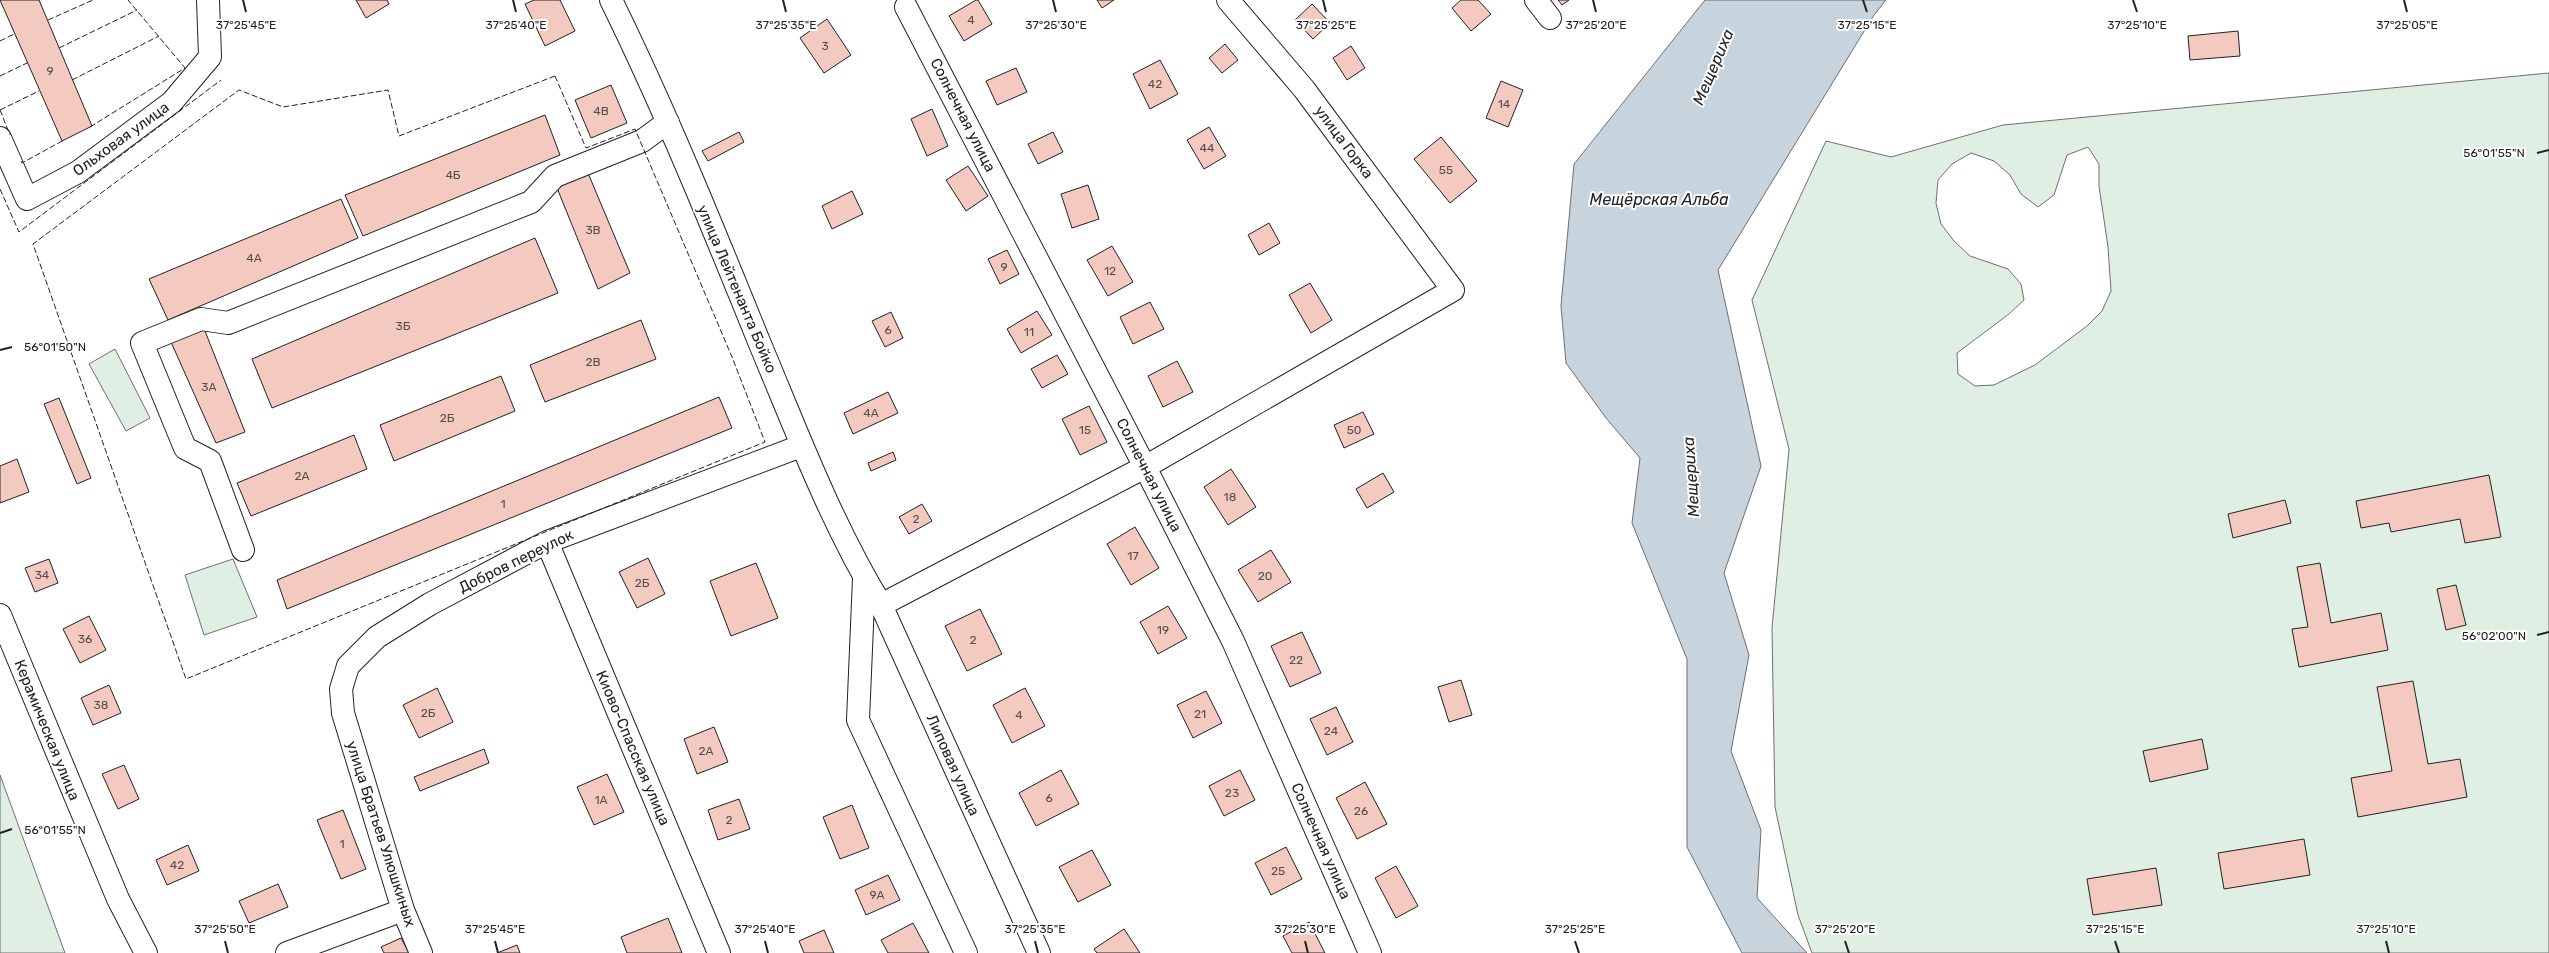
<svg xmlns="http://www.w3.org/2000/svg" width="2549" height="953" font-family="Rubik,sans-serif">
	<rect width="100%" height="100%" fill="#fff"/>
	<path fill="#e0efe3" stroke="#6f6f6f" fill-rule="evenodd" d="M2549,73V953H1812L1798,915L1775,807L1772,628L1789,449L1752,300L1826,141L1891,157L2003,125ZM2088,147L2099,164V186L2108,247L2111,291L2102,311L2087,326L2035,365L1994,385L1975,386L1958,374L1957,353L2009,314L2024,300L2021,284L2008,269L1970,256L1954,241L1941,224L1936,203L1938,180L1952,164L1971,153L1994,161L2010,175L2021,194L2038,207L2054,195L2067,155Z
		M115,349L150,418L126,431L89,364Z
		M233,559L257,617L204,635L185,575Z
		M0,775L65,953H0Z"/>
	<path fill="#c7d3dd" stroke="#6f6f6f" d="M1705,0H1886L1874,15L1718,270L1761,466L1724,573L1749,655L1731,751L1761,830L1757,898L1807,953H1742L1687,847V659L1632,523L1640,458L1606,418L1566,363L1561,306L1574,164Z"/>
	<path fill="#f3c9c0" stroke="#222" d="M0,0H39L92,126L62,141Z
		M356,0H387L389,4L366,18Z
		M534,0H560L575,31L545,46L525,4Z
		M976,0H978L992,24L964,41L949,16Z
		M1097,0H1114L1102,8Z
		M1461,0H1478L1491,14L1471,31L1452,8Z
		M1558,0H1569L1562,5Z
		M1312,4L1330,23L1313,39L1295,20Z
		M827,19L851,55L824,73L800,38Z
		M2238,31L2240,56L2190,60L2188,36Z
		M1225,44L1238,60L1222,73L1209,58Z
		M1351,46L1365,68L1347,80L1333,58Z
		M1160,60L1178,94L1150,109L1133,74Z
		M1016,68L1027,92L997,105L986,81Z
		M1501,81L1523,90L1508,127L1486,118Z
		M611,85L627,123L591,138L575,100Z
		M932,109L948,146L927,156L911,119Z
		M545,115L560,155L363,236L345,195Z
		M1209,127L1226,156L1204,169L1187,140Z
		M739,132L744,142L708,161L702,151Z
		M1053,132L1063,152L1038,164L1028,144Z
		M1441,137L1477,181L1450,203L1414,159Z
		M968,166L988,196L966,211L946,180Z
		M588,173L630,273L598,289L557,188Z
		M1088,185L1099,219L1072,228L1061,194Z
		M852,191L863,214L832,229L822,206Z
		M341,199L358,238L168,320L149,279Z
		M1269,223L1280,243L1259,255L1248,235Z
		M535,238L558,293L272,408L252,359Z
		M1112,246L1133,282L1108,296L1087,260Z
		M1007,250L1019,274L1000,284L988,259Z
		M1310,283L1332,320L1311,333L1289,295Z
		M1150,302L1164,329L1133,344L1120,317Z
		M1037,311L1052,335L1021,353L1007,329Z
		M891,312L903,338L885,347L872,321Z
		M641,320L656,359L545,402L530,365Z
		M203,326L245,432L216,443L171,342Z
		M1057,355L1068,374L1042,388L1031,369Z
		M1177,361L1193,392L1163,407L1148,376Z
		M501,376L515,411L394,461L380,425Z
		M888,392L898,413L853,434L844,413Z
		M719,397L732,428L287,609L277,580Z
		M59,398L91,478L77,484L44,404Z
		M1089,406L1107,442L1080,455L1062,419Z
		M1363,412L1374,434L1344,448L1334,425Z
		M354,435L367,469L251,516L237,483Z
		M893,452L896,460L871,471L868,463Z
		M17,459L29,492L0,503V466Z
		M1231,469L1256,507L1228,525L1204,487Z
		M1383,473L1394,492L1367,508L1356,489Z
		M2489,475L2501,537L2465,543L2460,519L2391,532L2389,523L2361,528L2356,501Z
		M2285,500L2291,523L2233,538L2228,514Z
		M922,504L932,521L909,534L899,517Z
		M1135,527L1159,568L1131,585L1107,544Z
		M1271,550L1291,582L1258,602L1238,570Z
		M648,558L665,594L637,608L619,572Z
		M49,559L58,583L35,592L25,568Z
		M756,563L778,618L731,636L710,581Z
		M2320,563L2331,623L2381,613L2388,650L2299,667L2292,629L2308,627L2297,567Z
		M2456,585L2466,625L2446,630L2437,589Z
		M1168,606L1187,638L1158,654L1140,622Z
		M980,609L1002,654L967,671L945,626Z
		M89,616L106,650L80,663L63,629Z
		M1302,632L1321,673L1290,687L1271,646Z
		M1461,680L1472,715L1449,722L1438,687Z
		M2413,681L2428,764L2460,759L2467,797L2358,817L2351,778L2392,771L2377,687Z
		M109,685L121,713L93,725L81,698Z
		M437,688L453,722L419,738L403,705Z
		M1025,688L1045,726L1012,743L993,705Z
		M1206,691L1222,723L1193,738L1177,705Z
		M1336,707L1353,742L1327,755L1310,719Z
		M714,727L728,762L697,774L684,739Z
		M2202,739L2208,769L2150,782L2143,751Z
		M484,749L489,763L420,791L414,777Z
		M124,765L139,799L118,809L102,774Z
		M1061,770L1079,804L1036,826L1019,793Z
		M1240,770L1255,800L1224,816L1209,786Z
		M607,774L624,812L594,825L577,787Z
		M1365,782L1387,824L1357,839L1336,798Z
		M739,799L750,829L718,840L708,810Z
		M852,805L869,848L840,859L823,817Z
		M343,810L366,869L341,879L317,820Z
		M2304,839L2310,875L2224,889L2218,853Z
		M188,845L199,871L167,885L156,860Z
		M1286,847L1302,879L1271,895L1255,863Z
		M1092,850L1111,885L1078,902L1059,867Z
		M1396,866L1418,906L1396,918L1375,878Z
		M2156,868L2162,905L2093,915L2087,879Z
		M888,875L900,900L866,915L855,890Z
		M278,884L288,907L249,923L239,901Z
		M668,918L682,953H627L621,937Z
		M1309,922L1325,953H1292L1283,936Z
		M913,923L929,953H888L881,940Z
		M1124,929L1140,953H1097L1094,949Z
		M824,930L834,953H804L799,941Z
		M401,938L409,953H384L381,947Z
		M517,945L520,953H497Z"/>
	<g fill="none" stroke-linecap="round" stroke-linejoin="round">
		<defs>
			<path id="minor" d="M611,0C666,112 713,228 760,344C797,432 831,523 881,605L1039,953
				M1536,0L1550,18
				M906,7L1145,467L1233,641L1370,953
				M0,138L27,199L78,172L172,102L210,57L208,0
				M547,542L719,953
				M243,550L210,461L185,448L142,343L201,319L228,323L531,202L555,176L642,141L668,122
				M864,578L858,720L966,953
				M881,605L1145,467L1453,290L1304,89L1228,0
				M0,615L118,899L146,953
				M287,953L403,910
				M421,953L403,910L343,713L341,689L348,666L377,637L430,604L547,542L801,446"/>
		</defs>
		<use href="#minor" stroke="#222" stroke-width="24"/>
		<use href="#minor" stroke="#fff" stroke-width="22"/>
		<path stroke="#222" stroke-width="1" stroke-dasharray="6 2.5" stroke-linecap="butt" d="M48,20L93,0
			M0,41L14,34
			M59,48L137,10
			M0,76L27,63
			M555,76L586,148L635,129L732,357L765,442L186,679L33,244L239,90L283,107L388,90L399,136Z
			M72,80L159,36
			M0,110L10,135
			M0,110L39,91
			M90,127L185,68L128,0
			M21,161L22,163L64,140
			M0,189L19,232L221,80"/>
	</g>
	<path fill="none" stroke="#222" stroke-width="2" d="M243,0L246,12M513,0L516,12M783,0L786,12M1053,0L1056,12M1323,0L1326,12M1593,0L1596,12M1863,0L1867,12M2133,0L2137,12M2404,0L2407,12M2537,153L2549,150M0,350L12,347M2537,635L2549,632M0,833L12,829M225,941L228,953M495,941L498,953M765,941L768,953M1035,941L1038,953M1305,941L1308,953M1575,941L1579,953M1845,941L1849,953M2115,941L2119,953M2386,941L2389,953"/>
	<g text-anchor="middle" dominant-baseline="central" stroke-width="4" stroke-linejoin="round" paint-order="stroke">
		<g font-size="12" fill="#564c4a">
			<text x="971" y="20">4</text>
			<text x="825" y="46">3</text>
			<text x="50" y="71">9</text>
			<text x="1155" y="84">42</text>
			<text x="1504" y="104">14</text>
			<text x="601" y="111">4В</text>
			<text x="1207" y="148">44</text>
			<text x="1446" y="170">55</text>
			<text x="453" y="175">4Б</text>
			<text x="593" y="230">3В</text>
			<text x="254" y="258">4А</text>
			<text x="1004" y="267">9</text>
			<text x="1110" y="271">12</text>
			<text x="403" y="326">3Б</text>
			<text x="888" y="330">6</text>
			<text x="1029" y="332">11</text>
			<text x="593" y="362">2В</text>
			<text x="209" y="387">3А</text>
			<text x="871" y="413">4А</text>
			<text x="447" y="418">2Б</text>
			<text x="1085" y="430">15</text>
			<text x="1354" y="430">50</text>
			<text x="302" y="476">2А</text>
			<text x="1230" y="497">18</text>
			<text x="503" y="504">1</text>
			<text x="916" y="519">2</text>
			<text x="1133" y="556">17</text>
			<text x="42" y="575">34</text>
			<text x="1265" y="576">20</text>
			<text x="642" y="583">2Б</text>
			<text x="1163" y="630">19</text>
			<text x="85" y="639">36</text>
			<text x="973" y="640">2</text>
			<text x="1296" y="660">22</text>
			<text x="101" y="705">38</text>
			<text x="428" y="713">2Б</text>
			<text x="1200" y="714">21</text>
			<text x="1019" y="715">4</text>
			<text x="1331" y="731">24</text>
			<text x="706" y="751">2А</text>
			<text x="1232" y="793">23</text>
			<text x="1049" y="798">6</text>
			<text x="601" y="800">1А</text>
			<text x="1361" y="811">26</text>
			<text x="729" y="820">2</text>
			<text x="342" y="844">1</text>
			<text x="177" y="865">42</text>
			<text x="1278" y="871">25</text>
			<text x="877" y="895">9А</text>
		</g>
		<g font-size="15" fill="#222" stroke="#fff">
			<text transform="translate(963 115) rotate(63)">Солнечная улица</text>
			<text transform="translate(121 139) rotate(-36)">Ольховая улица</text>
			<text transform="translate(1344 142) rotate(53)">улица Горка</text>
			<text transform="translate(737 289) rotate(67)">улица Лейтенанта Бойко</text>
			<text transform="translate(1149 475) rotate(63)">Солнечная улица</text>
			<text transform="translate(516 561) rotate(-26)">Добров переулок</text>
			<text transform="translate(47 730) rotate(68)">Керамическая улица</text>
			<text transform="translate(633 748) rotate(67)">Киово-Спасская улица</text>
			<text transform="translate(953 765) rotate(66)">Липовая улица</text>
			<text transform="translate(381 834) rotate(72)">улица Братьев Улюшкиных</text>
			<text transform="translate(1321 841) rotate(66)">Солнечная улица</text>
		</g>
		<g font-size="16" font-style="italic" fill="#222" stroke="#fff">
			<text transform="translate(1713 67) rotate(-67)">Мещериха</text>
			<text x="1659" y="199">Мещёрская Альба</text>
			<text transform="translate(1691 477) rotate(-94)">Мещериха</text>
		</g>
	</g>
	<g font-size="12" text-anchor="middle" fill="#222" stroke="#fff" stroke-width="4" stroke-linejoin="round" paint-order="stroke">
		<text x="246" y="29">37°25'45"E</text>
		<text x="516" y="29">37°25'40"E</text>
		<text x="786" y="29">37°25'35"E</text>
		<text x="1056" y="29">37°25'30"E</text>
		<text x="1326" y="29">37°25'25"E</text>
		<text x="1596" y="29">37°25'20"E</text>
		<text x="1867" y="29">37°25'15"E</text>
		<text x="2137" y="29">37°25'10"E</text>
		<text x="2407" y="29">37°25'05"E</text>
		<text x="2494" y="157">56°01'55"N</text>
		<text x="55" y="351">56°01'50"N</text>
		<text x="2494" y="640">56°02'00"N</text>
		<text x="55" y="834">56°01'55"N</text>
		<text x="225" y="933">37°25'50"E</text>
		<text x="495" y="933">37°25'45"E</text>
		<text x="765" y="933">37°25'40"E</text>
		<text x="1035" y="933">37°25'35"E</text>
		<text x="1305" y="933">37°25'30"E</text>
		<text x="1575" y="933">37°25'25"E</text>
		<text x="1845" y="933">37°25'20"E</text>
		<text x="2115" y="933">37°25'15"E</text>
		<text x="2386" y="933">37°25'10"E</text>
	</g>
</svg>
